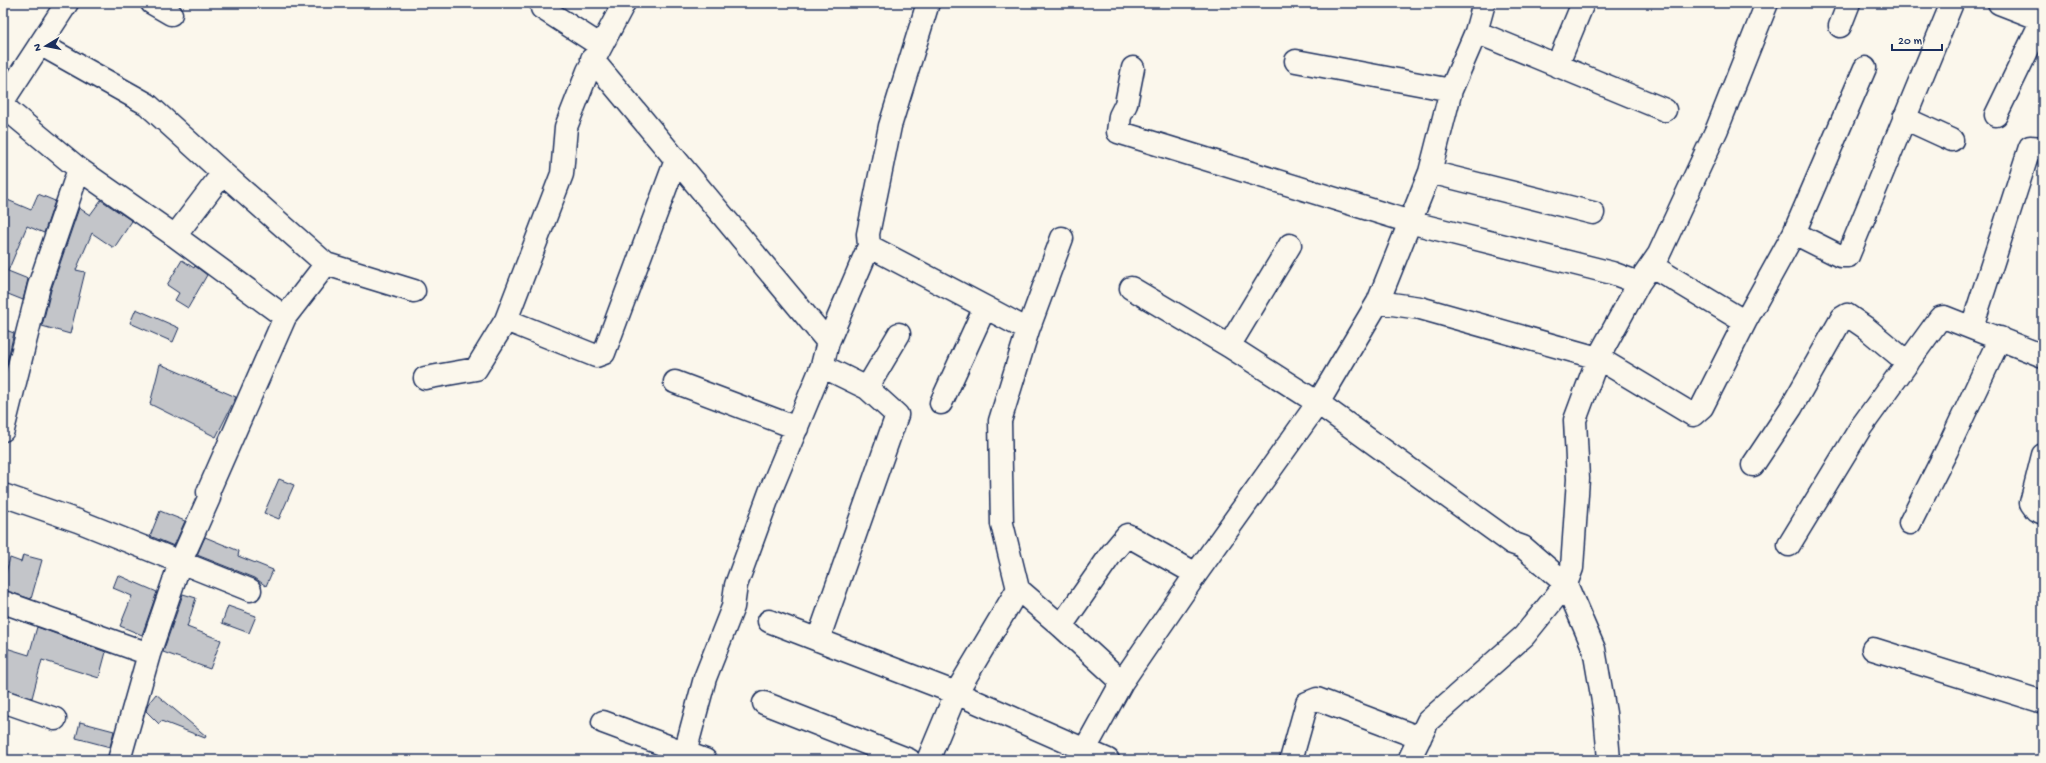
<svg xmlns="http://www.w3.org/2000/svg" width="2046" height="763" font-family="'Gochi Hand',sans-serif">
	<rect width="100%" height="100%" fill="#fbf7ec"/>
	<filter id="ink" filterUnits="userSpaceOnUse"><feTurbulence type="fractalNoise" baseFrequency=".025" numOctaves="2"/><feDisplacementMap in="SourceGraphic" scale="8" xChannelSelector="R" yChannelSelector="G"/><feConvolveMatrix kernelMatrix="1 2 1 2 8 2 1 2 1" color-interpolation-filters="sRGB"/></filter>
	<g filter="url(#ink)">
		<path fill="#c3c5c9" stroke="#1b2f5e" d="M38,194L55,201L44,233L27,226L8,271L28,279L23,300L3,292V198L31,210Z
			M101,200L132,221L114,248L92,233L76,270L85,272L70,334L42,326L51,290L79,208L90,215Z
			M182,260L194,268L195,266L207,275L188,308L175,300L179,293L167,285Z
			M136,309L179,328L173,342L130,323Z
			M3,329L14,333L4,375H3Z
			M160,364L236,397L216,437L150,404Z
			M279,479L294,485L279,519L264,513Z
			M160,511L185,521L174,546L150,536Z
			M205,537L239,551L238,556L273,570L266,586L255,578L197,555Z
			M23,555L42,560L31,599L3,590V583L10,558L21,562Z
			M118,575L157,592L142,635L120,626L132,596L113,588Z
			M183,594L196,598L187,627L221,640L210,669L163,652Z
			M228,606L256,616L249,633L222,623Z
			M37,627L106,652L99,678L42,660L32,698L3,689V647L29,655Z
			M156,694L206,736L205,738L161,721L159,724L146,711L148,704Z
			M80,722L114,731L110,747L76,738Z"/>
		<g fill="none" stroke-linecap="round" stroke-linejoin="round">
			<defs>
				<path id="minor" d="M152,3L171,14
					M541,3L542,8L601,46
					M1999,3L2043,20
					M1840,26L1849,3
					M1476,32L1665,110
					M40,44L147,104L223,173L175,236
					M592,59L828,342
					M1296,61L1451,90
					M1557,66L1583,3
					M1133,68L1126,104L1120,116L1118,132L1417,224L1612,273L1639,283
					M3,101L67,3
					M3,106L79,169L175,236L285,317
					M1996,115L2042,20
					M1904,118L1952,140
					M1430,172L1593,213
					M223,173L326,264L414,291
					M1794,233L1840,256H1848L1952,3
					M1062,238L1028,330L1000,421L1002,524L1018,589L1061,626L1122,682
					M869,246L985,307L941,403
					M1652,266L1745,322
					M1131,288L1229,346L1318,403L1512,543L1523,547L1566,584L1594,649L1605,713L1609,760
					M1378,302L1420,308L1598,358L1693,415L1702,407L1745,322L1794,233L1865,68
					M985,307L1028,330
					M506,320L596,356L604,353L676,160
					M1972,327L2030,147L2043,148
					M1229,346L1290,245
					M425,378L476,369L506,320L562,174L566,127L588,71L624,3
					M675,382L797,428
					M867,388L899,334
					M3,430L39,286L79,169
					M2043,455L2031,503L2036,510L2043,513
					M1753,465L1791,408L1842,318L1847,315L1866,328L1908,363
					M3,495L78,521L250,590
					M1910,523L1947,450L2000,338
					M1789,545L1861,427L1940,318L1944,317L2043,356
					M3,602L149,654
					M769,621L956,693L1108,760
					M1061,626L1112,553L1127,535L1196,574
					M818,640L897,415L867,388L822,366
					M1873,649L2043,702
					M3,701L55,719
					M764,703L909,760
					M603,722L705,760
					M119,760L149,654L180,563L209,498L208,492L285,317L326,264
					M683,760L705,678L733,607L736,585L770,492L822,366L828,342L869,246L868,234L890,126L928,3
					M928,760L956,693L1018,589
					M1079,760L1122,682L1196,574L1318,403L1378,302L1430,172L1451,90L1476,32L1484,3
					M1291,760L1307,703L1317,699L1420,738
					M1409,760L1428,721L1524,636L1566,584L1572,568L1578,479L1575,420L1598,358L1639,283L1659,254L1717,129L1767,3"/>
			</defs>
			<use href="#minor" stroke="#1b2f5e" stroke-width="25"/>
			<use href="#minor" stroke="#fbf7ec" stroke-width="22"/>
		</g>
	</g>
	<rect width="2046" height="763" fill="none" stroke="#fbf7ec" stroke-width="16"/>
	<rect x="8" y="8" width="2030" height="747" fill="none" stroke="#1b2f5e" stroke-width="1.5" filter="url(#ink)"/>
	<g transform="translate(46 46) rotate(260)" stroke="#fbf7ec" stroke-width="3" paint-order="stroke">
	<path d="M0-3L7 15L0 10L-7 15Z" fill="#1b2f5e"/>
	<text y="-6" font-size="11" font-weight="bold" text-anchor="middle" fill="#1b2f5e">N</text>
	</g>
	<path d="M1892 44v6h50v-6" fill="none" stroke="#1b2f5e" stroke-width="2"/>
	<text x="1898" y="44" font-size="12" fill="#1b2f5e" stroke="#fbf7ec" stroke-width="3" paint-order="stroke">20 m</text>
</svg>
